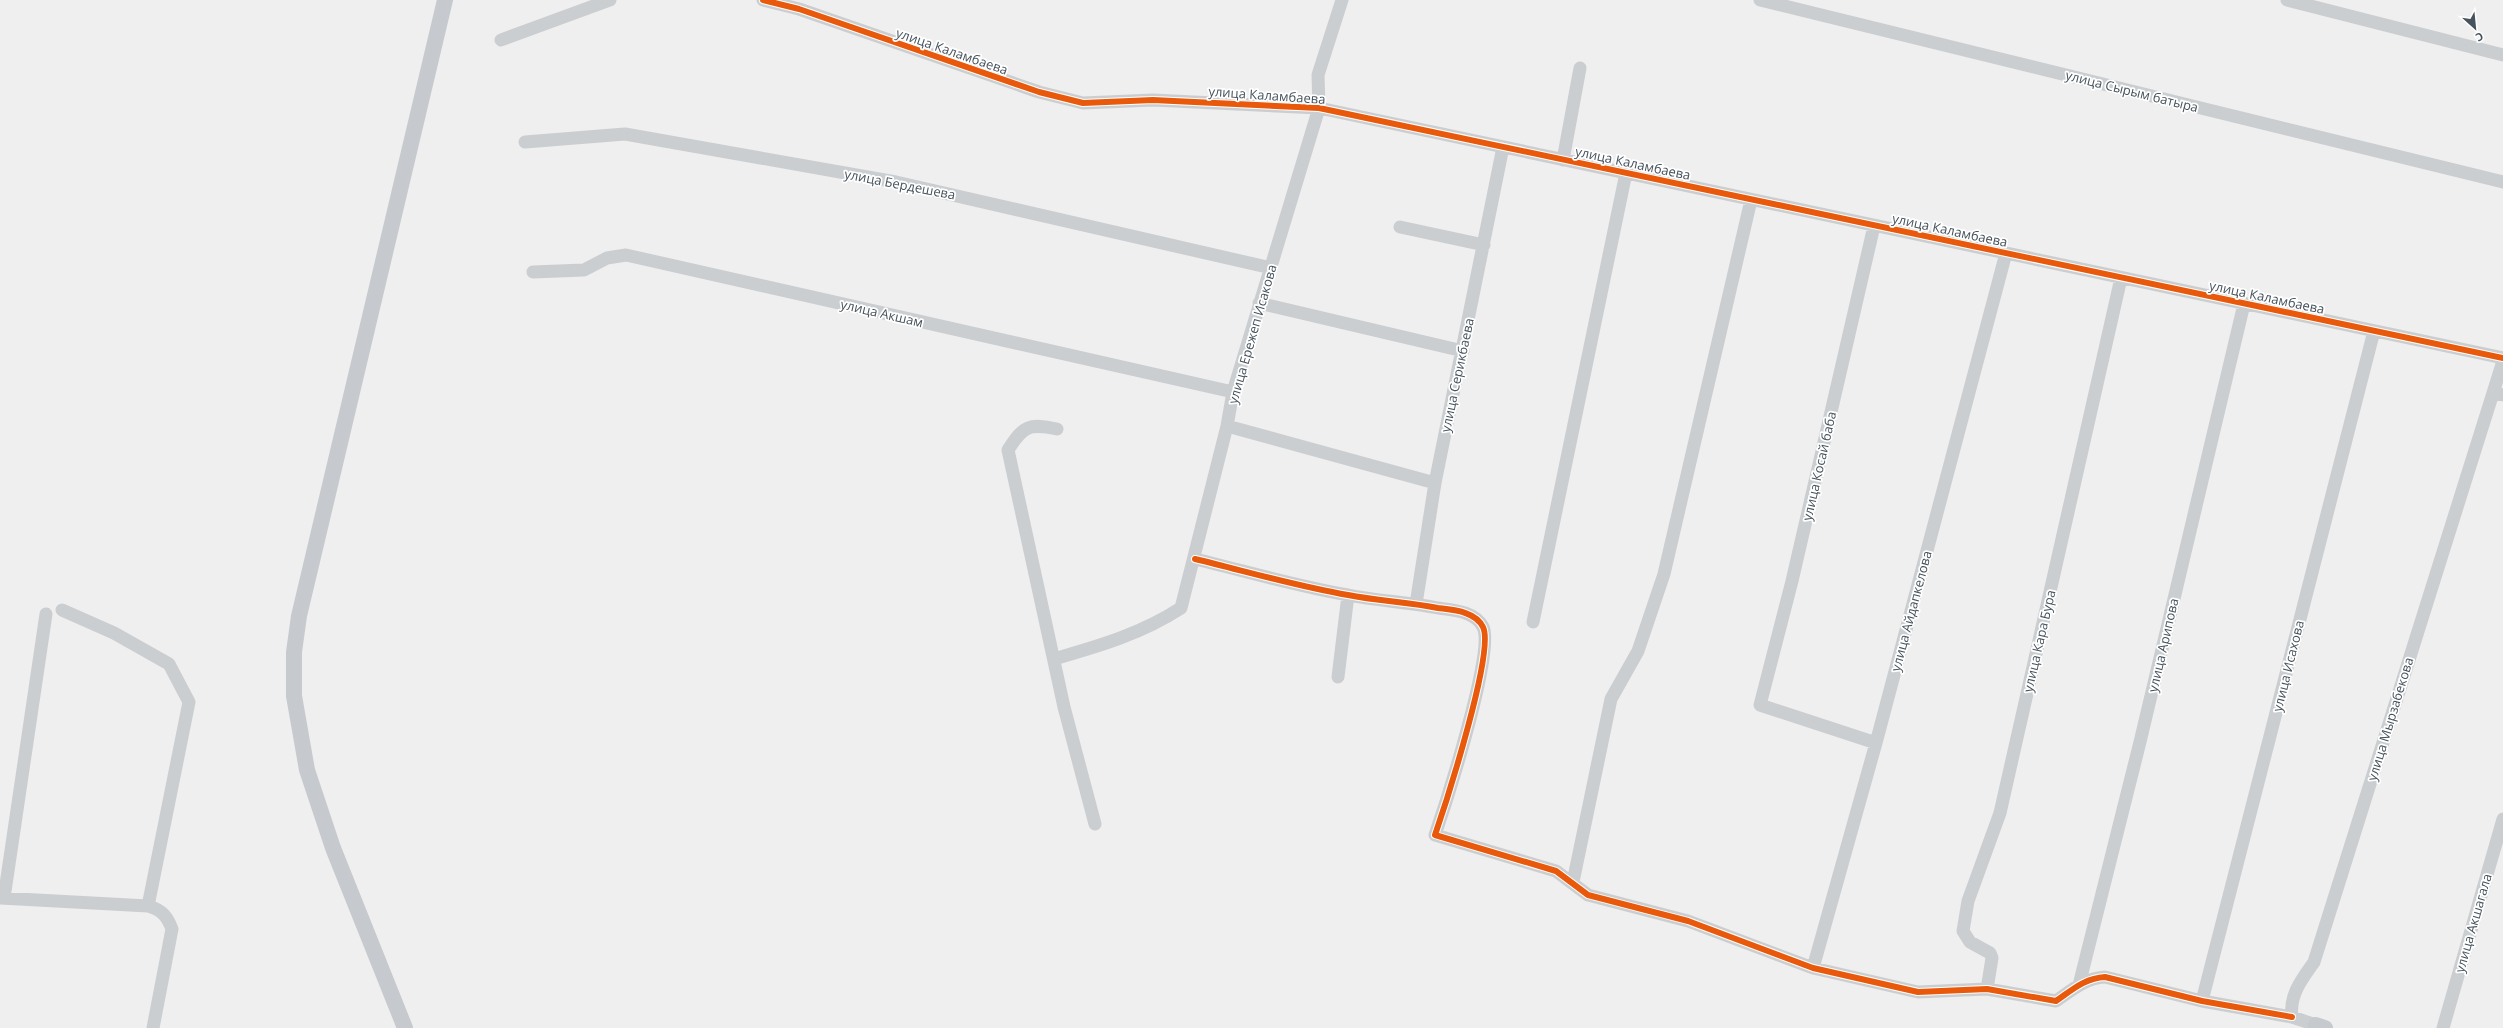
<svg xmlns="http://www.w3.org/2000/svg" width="2503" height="1028" font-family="'Open Sans',sans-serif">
	<rect width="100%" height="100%" fill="#f0efef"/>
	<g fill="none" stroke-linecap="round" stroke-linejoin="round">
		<path stroke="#cbced0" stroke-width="13" d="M763,0L799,9L1039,92L1083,103L1153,100L1319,108L2503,358
			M1760,0L2503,182
			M2287,0L2503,55
			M501,40L610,0
			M525,142L625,134L896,182L1271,268
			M1563,160L1580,68
			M1874,226L1792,581L1760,705L1876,743
			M1400,227L1484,245
			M533,272L584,270L607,258L626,255L1233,392
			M1259,303L1463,351
			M2503,361L2493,393L2503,395
			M1227,426L1435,483
			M1057,429C1029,423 1023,426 1008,450L1064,707L1095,824
			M1195,559C1245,571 1296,586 1348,595C1378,601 1408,602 1438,608C1453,610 1475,611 1483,627C1495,651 1446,803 1435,835L1556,871L1588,895L1688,921L1813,968L1918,992L1987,989L2056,1001C2072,990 2085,978 2105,977L2202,1001L2292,1017
			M1416,604L1435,483L1503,147
			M62,610L114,633L169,664L189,702L148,906
			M1533,622L1626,173
			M1054,659C1099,646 1141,634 1181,608L1227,426L1233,392L1319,108L1318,75L1342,0
			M1338,677L1348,595
			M1573,882L1611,699L1638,651L1664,574L1751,200
			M0,898L148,906C162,910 167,916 172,929L153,1028
			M4,898L46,614
			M1813,968L1876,743L2006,253
			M2079,985L2140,742L2244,304
			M1987,989L1992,958L1990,953L1970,942L1963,931L1968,901L2000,813L2121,278
			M2202,1001L2374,331
			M2316,1025L2292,1017C2289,995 2302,979 2314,962L2493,393
			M2443,1028L2503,819"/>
		<path stroke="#c6cace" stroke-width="16" d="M405,1028L333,848L307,770L294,696V652L299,616L445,0
			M2315,1028L2316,1025L2325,1028"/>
		<defs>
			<path id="cycleway" d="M763,0L799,9L1039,92L1083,103L1153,100L1319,108L2503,358
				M1195,559C1245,571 1296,586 1348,595C1378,601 1408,602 1438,608C1453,610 1475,611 1483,627C1495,651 1446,803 1435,835L1556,871L1588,895L1688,921L1813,968L1918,992L1987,989L2056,1001C2072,990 2085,978 2105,977L2202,1001L2292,1017"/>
		</defs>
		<use href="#cycleway" stroke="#fff" stroke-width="8"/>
		<use href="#cycleway" stroke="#e8590c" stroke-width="6"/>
	</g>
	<g text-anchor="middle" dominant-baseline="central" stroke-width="3.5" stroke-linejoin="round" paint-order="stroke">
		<g font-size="13" fill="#46525c" stroke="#fff">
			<text transform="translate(952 51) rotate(19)">улица Каламбаева</text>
			<text transform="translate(2132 91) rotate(14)">улица Сырым батыра</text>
			<text transform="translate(1267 95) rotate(4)">улица Каламбаева</text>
			<text transform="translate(1633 163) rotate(12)">улица Каламбаева</text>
			<text transform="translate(900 184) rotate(11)">улица Бердешева</text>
			<text transform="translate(1950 230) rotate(12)">улица Каламбаева</text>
			<text transform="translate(2267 297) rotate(12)">улица Каламбаева</text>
			<text transform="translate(882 313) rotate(13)">улица Акшам</text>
			<text transform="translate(1252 334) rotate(-74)">улица Ережеп Исакова</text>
			<text transform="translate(1457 375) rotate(-78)">улица Серикбаева</text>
			<text transform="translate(1819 466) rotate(-77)">улица Косай баба</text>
			<text transform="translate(1911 611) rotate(-75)">улица Айдапкелова</text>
			<text transform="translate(2039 641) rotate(-77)">улица Кара Бура</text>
			<text transform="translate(2163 645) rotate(-77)">улица Арипова</text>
			<text transform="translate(2288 666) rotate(-76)">улица Исахова</text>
			<text transform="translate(2390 719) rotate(-73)">улица Мырзабекова</text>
			<text transform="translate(2473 923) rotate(-74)">улица Акшагала</text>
		</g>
	</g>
	<g transform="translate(2475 28) rotate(153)" stroke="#ffffff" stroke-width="3" paint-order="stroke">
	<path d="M0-3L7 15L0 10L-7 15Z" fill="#46525c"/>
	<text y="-6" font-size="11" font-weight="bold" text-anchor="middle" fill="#46525c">С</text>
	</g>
</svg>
